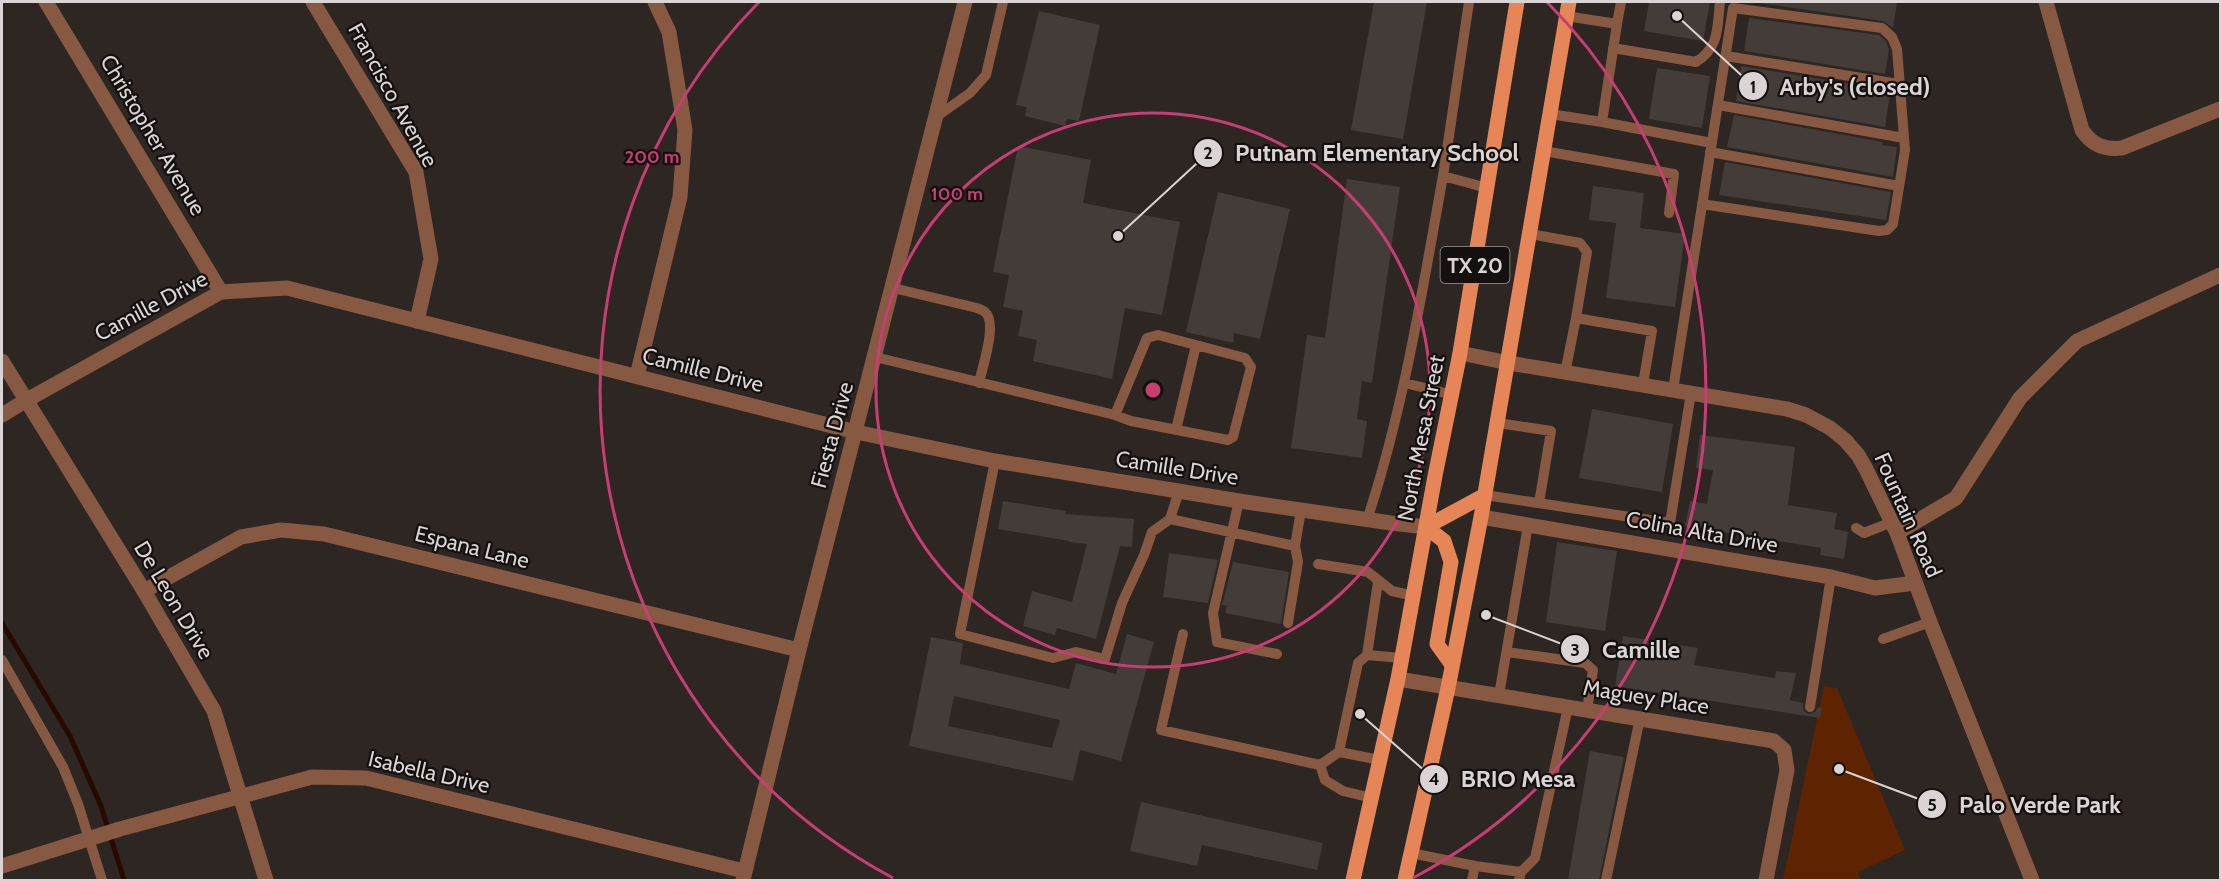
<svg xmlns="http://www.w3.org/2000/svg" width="2222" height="882" font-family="Cabin,sans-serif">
	<rect width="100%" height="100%" fill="#2d2623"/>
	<path fill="#5e2300" d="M1824,686L1837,688L1905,850L1858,872L1861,880H1783Z"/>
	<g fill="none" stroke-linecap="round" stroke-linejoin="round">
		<path stroke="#280900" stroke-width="5" d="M2,623L70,736L101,806L124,880"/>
	</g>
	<path fill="#433c39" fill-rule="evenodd" d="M1374,2H1427L1403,139L1351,130Z
		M1649,2H1710L1703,41L1644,31Z
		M1752,2H1897L1893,28L1883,21Z
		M1039,11L1100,25L1079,121L1067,119L1065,126L1025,116L1027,107L1016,105Z
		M1749,18L1879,35L1886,41L1889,50L1885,74L1744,51Z
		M1741,66L1882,89V93L1890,94L1885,127L1736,101Z
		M1657,68L1710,76L1702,128L1649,119Z
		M1734,115L1883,142L1882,145L1897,147L1893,177L1727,147Z
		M1018,146L1091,160L1083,203L1180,222L1162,315L1125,308L1112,379L1033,361L1037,340L1018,336L1023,311L1003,307L1009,275L993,272Z
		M1725,162L1891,192L1886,220L1719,195Z
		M1347,179L1400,187L1372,383L1362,381L1357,419L1367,421L1362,458L1291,448L1307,335L1325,338Z
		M1593,186L1644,193L1640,228L1685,234L1675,307L1606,298L1616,223L1589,220Z
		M1218,192L1290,209L1260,339L1234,333L1233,343L1186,332Z
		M1592,409L1673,424L1662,492L1579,478Z
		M1700,435L1795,447L1788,505L1837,513L1834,529L1848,532L1844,559L1820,555L1821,548L1685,526L1690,501L1707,504L1713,470L1696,468Z
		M1003,501L1066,511L1065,514L1134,519L1132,547L1120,546L1096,639L1057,628L1055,635L1023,626L1032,591L1072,602L1087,544L1069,542V541L998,529Z
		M1557,542L1617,551L1605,631L1546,622Z
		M1169,553L1218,560L1208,603L1163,597Z
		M1233,562L1289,572L1281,624L1225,613L1227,606L1222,605Z
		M1127,634L1154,642L1121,761L1080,750L1073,781L909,746L931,637L963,643L960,664L1069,689L1076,663L1116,674ZM954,696L1060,720L1052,748L948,726Z
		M1623,636L1698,648L1694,665L1775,678L1776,671L1796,673L1790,700L1803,703V710L1808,714L1815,712L1818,707L1822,708L1820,718L1615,686Z
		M1590,751L1624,757L1599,880H1568Z
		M1141,802L1323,843L1317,870L1202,845L1197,866L1130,851Z"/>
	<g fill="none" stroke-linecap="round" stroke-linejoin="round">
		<path stroke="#875842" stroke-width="10" d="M1469,2L1443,176L1487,188
			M1617,24L1621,2
			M1613,48L1696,62C1720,47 1717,27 1720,2
			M1726,56L1899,84
			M1718,105L1904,138
			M1550,114L1602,122L1617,24L1566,16
			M936,117L970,93L986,75L1003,2
			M1602,122L1712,143
			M1544,151L1674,174L1669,213
			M1710,152L1899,186
			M1530,234L1580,243L1587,252L1576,318
			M893,288L977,308C979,309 983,310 985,312C998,323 982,368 979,383
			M875,357L1115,415L1131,421L1228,440L1233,437L1251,367L1245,358L1158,335L1147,338L1115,415
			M1565,373L1576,318L1652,331L1643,384
			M1405,383L1453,395
			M1673,390L1733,8L1882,28L1892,37L1897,49L1905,150L1893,224L1887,230L1879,231L1702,204
			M1498,423L1551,431L1539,503
			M1176,430L1196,345
			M995,461L960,634L1053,658L1076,652L1105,659L1122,603L1144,555L1152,532L1170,519L1179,491
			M1485,495L1670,523L1691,393
			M1239,501L1213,613L1217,642L1277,654
			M1170,519L1295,546
			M1367,520C1404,408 1422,292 1443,176
			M1856,528L1864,533L1892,522
			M1318,564L1368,572L1392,591L1414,596
			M1288,623L1298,562L1295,546L1301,510
			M1183,634L1161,730L1320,765
			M1883,639L1930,622
			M1507,652L1585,663L1593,670L1587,710
			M1367,655L1378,582
			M2,660L63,767L78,804L102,880
			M1499,695L1528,525
			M1810,707L1831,577
			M1339,752L1358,663L1367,655L1402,658
			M1372,798L1343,791L1325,780L1320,765L1339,752L1380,760
			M1411,853L1475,866L1521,872
			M1472,880L1475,866
			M1519,880L1521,872L1535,858L1568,707
			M1606,880L1640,718"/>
		<path stroke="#875842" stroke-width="15" d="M46,2L221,292
			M313,2L416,172L431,259L417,321
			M2046,2L2082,130C2092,145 2104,150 2122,148L2220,109
			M1460,353L1509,363L1787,409L1806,415L1830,428L1845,440L1858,455L1866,469L1897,533L1930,622L2032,880
			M637,376L680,197L685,130L669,32L655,2
			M2,415L25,401
			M1481,517L1831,577L1875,588L1915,583
			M1897,533L1956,498L2020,398L2077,341L2220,275
			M144,591L241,537L281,530L324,534L799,650
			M1398,679L1774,741L1784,750L1787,770L1766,880
			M2,866L120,829L312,777L366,778L744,871"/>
		<path stroke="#875842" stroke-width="15" d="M2,361L144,591L214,711L266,880
			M25,401L221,292L287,288L856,432L995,461L1239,501L1391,523L1426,527
			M743,880L799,650L965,2"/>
		<path stroke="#e68557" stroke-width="15" d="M1426,527L1444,541L1451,562L1437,644L1452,665
			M1426,527L1485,495
			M1353,880L1398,679L1435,476L1460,353L1517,2
			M1405,880L1448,688L1481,517L1569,2"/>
	</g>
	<g fill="none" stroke="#c73e73" stroke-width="3">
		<circle cx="1153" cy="390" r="277"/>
		<path d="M893 878A553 553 0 0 1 759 2M1547 2A553 553 0 0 1 1413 878"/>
	</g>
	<g text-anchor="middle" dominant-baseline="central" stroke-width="4.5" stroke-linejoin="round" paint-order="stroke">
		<rect fill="#13100f" stroke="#9e9a99" stroke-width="1.5" x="1440.5" y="247" width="69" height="36" rx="4.5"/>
		<g font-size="21" font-weight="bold" fill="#dad5d4">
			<text x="1475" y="265">TX 20</text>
		</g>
		<g font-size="22" fill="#dad5d4" stroke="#13100f">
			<text transform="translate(393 95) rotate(61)">Francisco Avenue</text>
			<text transform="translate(153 135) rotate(59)">Christopher Avenue</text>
			<text transform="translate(151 306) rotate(-28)">Camille Drive</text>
			<text transform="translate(703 370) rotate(14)">Camille Drive</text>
			<text transform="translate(832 435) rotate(-75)">Fiesta Drive</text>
			<text transform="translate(1421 438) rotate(-79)">North Mesa Street</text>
			<text transform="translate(1177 468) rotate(9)">Camille Drive</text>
			<text transform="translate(1908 515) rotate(66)">Fountain Road</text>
			<text transform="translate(1702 532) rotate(10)">Colina Alta Drive</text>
			<text transform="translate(472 547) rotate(14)">Espana Lane</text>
			<text transform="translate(174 600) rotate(59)">De Leon Drive</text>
			<text transform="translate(1646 697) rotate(9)">Maguey Place</text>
			<text transform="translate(429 772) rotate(13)">Isabella Drive</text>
		</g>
	</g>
	<circle cx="1153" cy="390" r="9" fill="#c73e73" stroke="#13100f" stroke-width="3"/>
	<g font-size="18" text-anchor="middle" font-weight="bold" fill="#c73e73" stroke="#13100f" stroke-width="4.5" stroke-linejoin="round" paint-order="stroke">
		<text x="652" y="163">200 m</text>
		<text x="957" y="200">100 m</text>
	</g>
	<path fill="none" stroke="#dad5d4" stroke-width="2" d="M1677 16L1753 86M1118 236L1208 153M1486 615L1575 649M1360 714L1434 779M1839 769L1932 804"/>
	<g fill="#dad5d4" stroke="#13100f" stroke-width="2">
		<circle cx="1677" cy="16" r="6"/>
		<circle cx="1118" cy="236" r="6"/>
		<circle cx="1486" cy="615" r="6"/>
		<circle cx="1360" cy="714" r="6"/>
		<circle cx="1839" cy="769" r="6"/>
		<circle cx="1753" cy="86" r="15"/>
		<circle cx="1208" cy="153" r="15"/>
		<circle cx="1575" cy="649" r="15"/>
		<circle cx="1434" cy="779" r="15"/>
		<circle cx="1932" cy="804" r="15"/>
	</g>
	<g font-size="18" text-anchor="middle" font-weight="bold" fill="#111">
		<text x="1753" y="93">1</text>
		<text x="1208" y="159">2</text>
		<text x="1575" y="656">3</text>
		<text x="1434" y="785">4</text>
		<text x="1932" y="811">5</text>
	</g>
	<g font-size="24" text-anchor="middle" font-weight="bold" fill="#dad5d4" stroke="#13100f" stroke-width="4.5" stroke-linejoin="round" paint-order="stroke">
		<text x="1855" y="95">Arby's (closed)</text>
		<text x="1377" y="161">Putnam Elementary School</text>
		<text x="1641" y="658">Camille</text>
		<text x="1518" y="787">BRIO Mesa</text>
		<text x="2040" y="813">Palo Verde Park</text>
	</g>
	<rect width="2222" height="882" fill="none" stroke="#dad5d4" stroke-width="6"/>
</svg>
